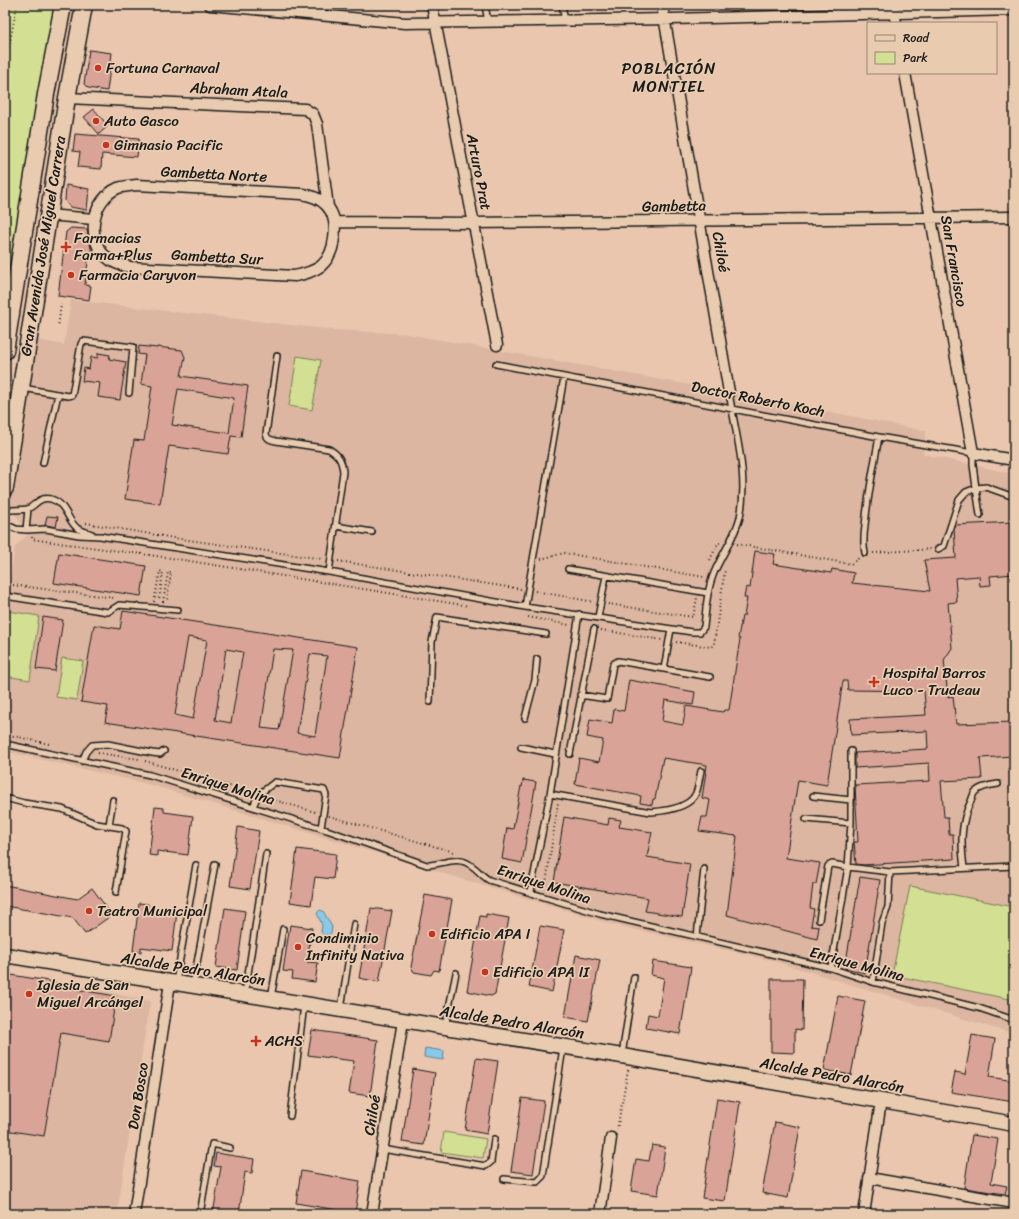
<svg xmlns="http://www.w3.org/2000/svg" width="1019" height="1219" font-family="Sriracha,sans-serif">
	<rect width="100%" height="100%" fill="#e9c6ad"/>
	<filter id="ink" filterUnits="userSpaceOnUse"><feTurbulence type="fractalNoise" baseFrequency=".025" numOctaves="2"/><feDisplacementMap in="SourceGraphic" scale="8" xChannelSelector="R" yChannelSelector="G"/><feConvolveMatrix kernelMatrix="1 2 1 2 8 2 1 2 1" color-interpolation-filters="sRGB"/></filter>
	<g filter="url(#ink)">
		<path fill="#dcb6a0" d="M71,300L334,330L407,334L729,392L926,431L923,454L1014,474V1033L994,1028L771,960L611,924L148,784L5,751V616L15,547L28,534L9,505L38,340L64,345Z
			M55,982L150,1001L117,1214H5V1130L44,1136L64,1016L51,1014Z"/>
		<path fill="#d3df92" stroke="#787e57" d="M5,5H55L5,301Z
			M297,356L321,360L312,410L289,406Z
			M8,611L39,616L30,680L5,676V634Z
			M62,658L83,661L77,700L56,697Z
			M910,886L1014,907V1000L892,975Z
			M444,1132L486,1139L483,1158L441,1152Z"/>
		<path fill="#89caea" stroke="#5d8498" d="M320,910L323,911L332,927L331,933L328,935H324L321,932L322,925L317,913Z
			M425,1048L444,1051L443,1060L424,1057Z"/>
		<path fill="#d9a497" stroke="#1c1c1c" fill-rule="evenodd" d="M89,50L112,53L107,91L88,88L84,84Z
			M94,109L108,126L99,134L84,117Z
			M75,134L139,139L137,157L102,154L101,169L78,167L80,152L73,151Z
			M66,185L89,189L87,210L70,207L65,201Z
			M71,228L87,229L92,253H89L85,285L91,286L89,300L58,296L66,232Z
			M139,346L157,348V347L182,350L185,357L181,376L248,386L241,437L231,436L228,454L169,446L160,504L125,499L134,440L144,441L152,386L141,384L145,355L138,354ZM178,389L234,398L229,433L172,425Z
			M98,353L110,355L109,359L126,362L120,400L98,397L100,383L82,381L84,368L89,369L91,357L98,358Z
			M47,516L58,517L56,527L45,525Z
			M1014,522V574L990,576L991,585L980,586L979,576L955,578L957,602L948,603L952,648L944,660L948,697L953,696L956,724L1014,722V756L980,758L982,779L941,781L944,817H948L949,834H953L954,859L863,865L856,864L854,842H858L855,785L930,781L929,763L855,768V753L928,749L927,731L851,735L850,719L926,715L924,691L848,690L847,681H843L827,785L798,780L786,858L820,863L816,884H813L810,908L814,909L811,926L819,927L817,939L727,915L737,836L699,831L702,817H707L710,800L702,798L707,765L663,758L655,799H653L652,805L640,803L641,796L575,784L579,758L599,762L603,740L587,737L590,719L612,723L614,709L624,711L629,680L695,692L693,705L665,700L662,721L683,725L686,706L723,712L724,710H729L740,639L738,638L742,616H744L747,598H744L746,587L750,588L755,551L775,554L773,564L831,573L832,569L854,573L852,583L930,591L924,560L956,558L954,529L955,525Z
			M59,553L146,566L141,596L54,583Z
			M123,611L358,647L340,758L105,722L108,706L81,702L94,625L120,629ZM188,637L207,640L193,719L175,715ZM226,649L243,652L231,723L215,720ZM273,649L293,650L279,730L261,728ZM310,654L327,656L315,736L297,733Z
			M43,617L63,620L55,671L36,669Z
			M523,780L536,782L522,863L502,859L507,828L513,829L521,786L522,787Z
			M155,807L164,808V812L193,816L188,855L157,851V856L149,855Z
			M564,817L608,825L609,818L621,820L619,827L652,832L647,857L690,864L682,917L645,911L648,898L554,882Z
			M238,827L259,831L250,889L230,886Z
			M297,849L336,854L333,879L315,877L311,905L290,902Z
			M860,877L880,880L865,973L845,968Z
			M5,885L77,899L92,888L112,915L85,934L73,918L5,906Z
			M425,895L452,900L439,971L434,970L431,975L414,972L411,967Z
			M139,903L148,904V908L177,912L172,951L141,947V952L133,951Z
			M225,908L245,911L237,970L216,967Z
			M371,908L392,911L379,982L359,978Z
			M486,914L509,918L495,994L491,996L467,991L480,916L486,917Z
			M290,925L312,928L307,962L318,963L315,982L292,979L293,972L283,971Z
			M540,926L564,930L552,992L529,987Z
			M576,955L600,960L588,1021L565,1017Z
			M653,961L691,967L680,1034L646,1028L648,1014L658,1016L664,978L651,975Z
			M5,974L55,982V986L116,996L109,1041L61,1033L44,1136L5,1130Z
			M771,979H803L802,1030L795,1029V1053L771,1052Z
			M838,996L865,1001L851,1075L824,1070Z
			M312,1030L378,1040L370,1096L349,1093L354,1061L308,1055Z
			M972,1035L995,1039L989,1077L1014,1081V1102L951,1092L955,1072L965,1074Z
			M476,1058L498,1061L487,1134L465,1130Z
			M413,1069L435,1073L424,1145L402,1142Z
			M522,1098L544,1101L533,1174L511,1171Z
			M717,1098L740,1102L725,1201L702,1198Z
			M775,1122L800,1127L788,1198L762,1193Z
			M972,1135L998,1139L991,1183L1007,1186L1005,1194L964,1188Z
			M652,1145L665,1147L658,1195L631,1191L636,1159L649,1161Z
			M216,1153L254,1159L252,1173L245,1172L239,1214H213L221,1167L214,1166Z
			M301,1171L360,1181L355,1213L296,1203Z"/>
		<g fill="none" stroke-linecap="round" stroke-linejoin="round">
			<defs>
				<path id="lane" d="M485,5L488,22
					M562,5L565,21
					M322,16L323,5
					M277,356L266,434C267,439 271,440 276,441L329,449C339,455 342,461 343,472L329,572
					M496,364L879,437L973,453V465L976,488L986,487L1014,497
					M23,388L68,396L72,395L81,344L83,341L133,347L129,393
					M43,463L58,394
					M5,510C12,510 20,510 27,509C35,507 38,496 51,499C66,503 67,520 77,528C81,531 87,532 92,534
					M5,524L16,529L26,530L46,529L79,535L100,536L329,572L525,607L692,632H700L704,627C706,608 707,590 714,573C722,554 735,537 740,517C749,475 735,433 729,392
					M336,526L372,532
					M26,530L28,509
					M938,549L944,546L959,500L966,492L976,488L980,515
					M865,553C862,541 865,528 866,516C869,490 874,464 879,437
					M568,569L708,593
					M5,596L108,612L119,605L178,610
					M525,607L564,377
					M598,617L606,576
					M664,669L671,629
					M580,695L607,699L613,664L618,661L710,677
					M430,702L432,642L437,617L546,634
					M525,718L535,680L537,659
					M5,744L150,775L327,830L427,865C443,865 457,854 472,866C478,870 482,876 489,880L600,914L831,968L873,982L979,1008L1014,1020
					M521,747L555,754
					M570,754L594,629
					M82,761L86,752L92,745L108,744L152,753L160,754L164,751
					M550,794L651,812C666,811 690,808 696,793C699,786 699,778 701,771
					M813,796L851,800
					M5,798L24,803L62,809L97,824L122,828L126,831L116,892
					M253,807L258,795L275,782L324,790L326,795L321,828
					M806,819L851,823
					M109,825L113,800
					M964,868C961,845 960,823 971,801C972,799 973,794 975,792C980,787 991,785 998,784
					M531,893L532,884L550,794L579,614
					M819,920L828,866L832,864L848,867L851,823V751
					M697,937L704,869
					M831,968L848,867L890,872L1014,866
					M176,982L196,865
					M873,982L882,923L888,907L890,872
					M193,985L215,864
					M245,994L266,854
					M271,998L283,929
					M341,1009L354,924
					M445,1027L456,973
					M622,1055L634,977
					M290,1116L304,1005
					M382,1149L486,1166L491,1162L494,1139
					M504,1179L537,1182L543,1176L563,1048
					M200,1214L212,1144L230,1148"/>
				<path id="street" d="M210,5L405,23L671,19L1014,10
					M432,5L497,345
					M662,5L729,392
					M893,5L896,23
					M905,73L973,453L1014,460
					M67,98L305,109L313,114L317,124L328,207
					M137,185L302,194C327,198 338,213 334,238C333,248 329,259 321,266C313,272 304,274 295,276L130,267C120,265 112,263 105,256C85,236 93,199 118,188C124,186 130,186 137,185Z
					M48,215L94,219
					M334,222L474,223L1014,217
					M869,1178L1014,1203
					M134,1214L170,983
					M372,1214L403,1021
					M600,1214L611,1138
					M864,1214L881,1101"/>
				<path id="secondary" d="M5,955L622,1056L1014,1124"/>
				<path id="primary" d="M5,351L46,94L63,5
					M5,488L67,98L84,5"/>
			</defs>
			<use href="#lane" stroke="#1c1c1c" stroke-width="8"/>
			<use href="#street" stroke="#1c1c1c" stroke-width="13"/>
			<use href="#secondary" stroke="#1c1c1c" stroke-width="17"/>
			<use href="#primary" stroke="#1c1c1c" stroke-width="19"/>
			<path stroke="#1c1c1c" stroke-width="2" stroke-dasharray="1 3" stroke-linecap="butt" d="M5,67L17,5
				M58,328L61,304
				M86,523L174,538L323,559
				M32,537V539L45,541L171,558L469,606
				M737,544L851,564L860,557
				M873,553L931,549
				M541,559L564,553L704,577
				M710,560L718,543H720
				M338,561L521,589
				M5,584L115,598
				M535,591L594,602
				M154,602L160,571L163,572L159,600
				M163,602L168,572H171L167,602
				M608,604L693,617L697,598
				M528,617L569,625
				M601,630L662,640
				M676,642L711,647L714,644L725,569
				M5,734L49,744
				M98,753L139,759
				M145,761L250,792
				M268,798L315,812
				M329,816L454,852
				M538,885H543L546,883L558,803
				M617,1130L628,1070"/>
			<use href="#lane" stroke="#e9ccb0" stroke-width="5"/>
			<use href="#street" stroke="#e9ccb0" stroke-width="10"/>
			<use href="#secondary" stroke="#e9ccb0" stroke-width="14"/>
			<use href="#primary" stroke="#e9ccb0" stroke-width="16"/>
		</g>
	</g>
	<g fill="#c8321e" stroke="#e9ccb0" stroke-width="1.5">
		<circle cx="98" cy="68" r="4"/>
		<circle cx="96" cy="121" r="4"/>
		<circle cx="106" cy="145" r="4"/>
		<path d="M64 241h4v4h4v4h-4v4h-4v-4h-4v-4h4z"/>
		<circle cx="71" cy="275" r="4"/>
		<path d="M872 676h4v4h4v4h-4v4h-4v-4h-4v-4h4z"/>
		<circle cx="89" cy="911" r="4"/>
		<circle cx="432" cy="934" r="4"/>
		<circle cx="298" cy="947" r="4"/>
		<circle cx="485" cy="972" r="4"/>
		<circle cx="29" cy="994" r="4"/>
		<path d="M254 1035h4v4h4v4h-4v4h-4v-4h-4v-4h4z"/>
	</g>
	<g text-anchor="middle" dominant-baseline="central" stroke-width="3.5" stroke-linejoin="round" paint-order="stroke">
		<g font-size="15" fill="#1c1c1c" stroke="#e9ccb0" text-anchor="start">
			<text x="106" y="68">Fortuna Carnaval</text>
			<text x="104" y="121">Auto Gasco</text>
			<text x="114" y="145">Gimnasio Pacific</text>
			<text x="74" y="238">Farmacias<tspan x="74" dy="17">Farma+Plus</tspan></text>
			<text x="79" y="275">Farmacia Caryvon</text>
			<text x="883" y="673">Hospital Barros<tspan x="883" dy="17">Luco - Trudeau</tspan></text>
			<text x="97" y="911">Teatro Municipal</text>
			<text x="440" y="934">Edificio APA I</text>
			<text x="306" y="938">Condiminio<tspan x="306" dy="17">Infinity Nativa</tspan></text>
			<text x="493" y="972">Edificio APA II</text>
			<text x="37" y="985">Iglesia de San<tspan x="37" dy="17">Miguel Arcángel</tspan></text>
			<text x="265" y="1041">ACHS</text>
		</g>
		<g font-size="15" fill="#1c1c1c" stroke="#e9ccb0">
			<text transform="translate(239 90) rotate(3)">Abraham Atala</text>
			<text transform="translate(479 172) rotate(79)">Arturo Prat</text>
			<text transform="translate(214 174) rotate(3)">Gambetta Norte</text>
			<text transform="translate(674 206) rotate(-1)">Gambetta</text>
			<text transform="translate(43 246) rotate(-81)">Gran Avenida José Miguel Carrera</text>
			<text transform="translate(721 252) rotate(80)">Chiloé</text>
			<text transform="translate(217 257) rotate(3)">Gambetta Sur</text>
			<text transform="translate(954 261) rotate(80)">San Francisco</text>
			<text transform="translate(758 399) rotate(11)">Doctor Roberto Koch</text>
			<text transform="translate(228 786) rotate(17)">Enrique Molina</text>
			<text transform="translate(544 884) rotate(18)">Enrique Molina</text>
			<text transform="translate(857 964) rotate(15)">Enrique Molina</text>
			<text transform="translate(193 969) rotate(9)">Alcalde Pedro Alarcón</text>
			<text transform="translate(512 1022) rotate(9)">Alcalde Pedro Alarcón</text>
			<text transform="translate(832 1075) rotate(10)">Alcalde Pedro Alarcón</text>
			<text transform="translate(138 1096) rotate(-81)">Don Bosco</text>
			<text transform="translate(372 1115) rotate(-81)">Chiloé</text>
		</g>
		<g font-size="16" letter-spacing="1" fill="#1c1c1c" stroke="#e9ccb0">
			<text x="669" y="68">POBLACIÓN<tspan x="669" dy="18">MONTIEL</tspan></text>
		</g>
	</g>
	<rect width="1019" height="1219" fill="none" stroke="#e9ccb0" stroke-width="20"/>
	<rect x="10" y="10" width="999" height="1199" fill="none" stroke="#1c1c1c" stroke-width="1.5" filter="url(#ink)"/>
	<rect x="867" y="22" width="130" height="52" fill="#e9ccb0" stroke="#978675"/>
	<rect x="875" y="35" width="20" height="6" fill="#e9ccb0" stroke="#978675"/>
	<text x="903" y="42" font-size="12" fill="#1c1c1c">Road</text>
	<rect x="875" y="52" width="20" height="12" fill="#d3df92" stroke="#978675"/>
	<text x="903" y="62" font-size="12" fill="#1c1c1c">Park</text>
</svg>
